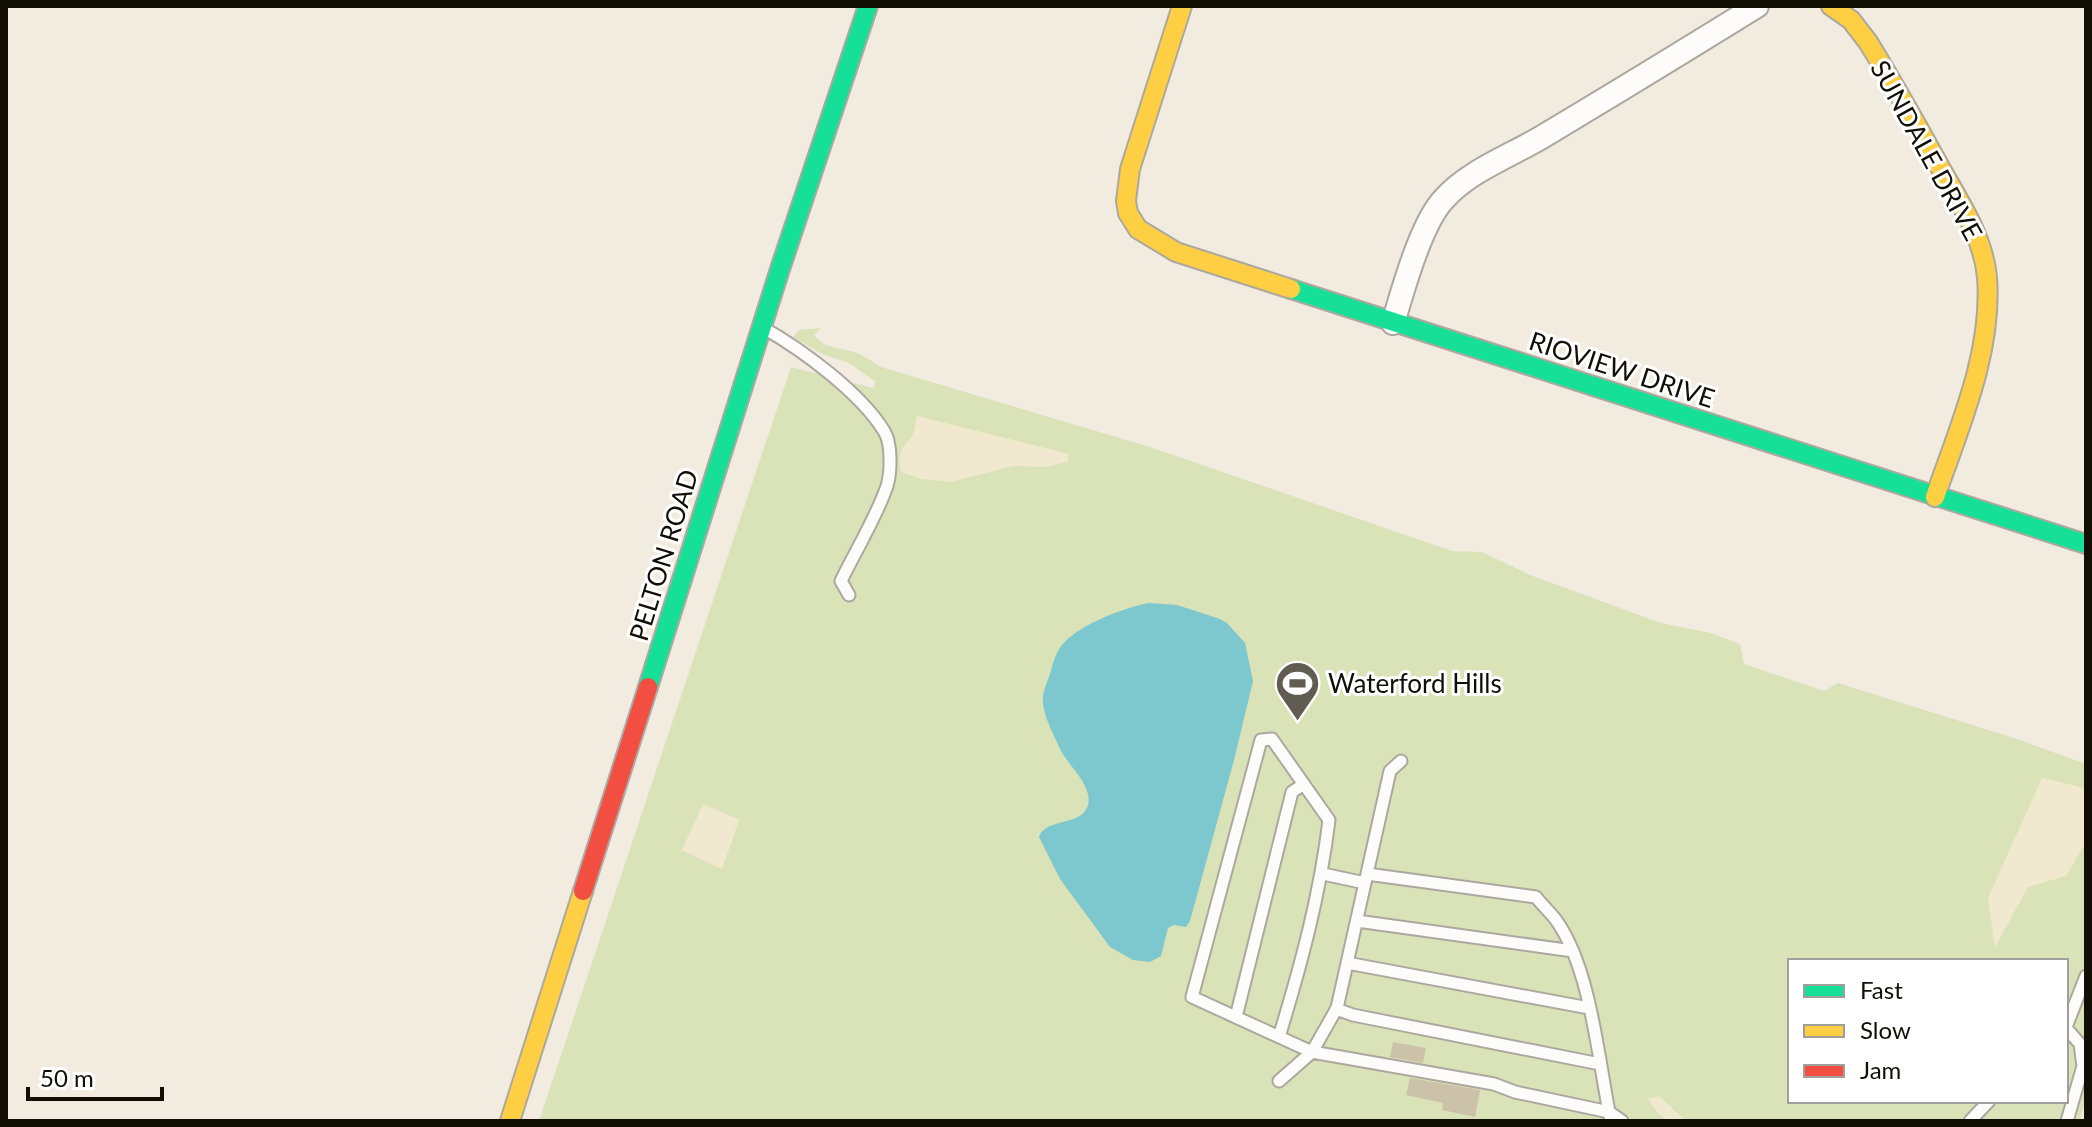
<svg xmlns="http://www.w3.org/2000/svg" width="2092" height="1127" font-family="Lato,sans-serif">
	<rect width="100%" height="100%" fill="#f2ece0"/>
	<path fill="#dae2b8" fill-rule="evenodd" d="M821,328L814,335C826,349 835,347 851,351C862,354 871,361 881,367L1150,447L1452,551L1482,552L1530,575L1661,623L1711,633L1740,644L1744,664L1824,691L1838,683L2014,738L2086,764V1095L2080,1121H539L791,367L873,388L876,382L849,363L822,354L793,337L799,330ZM1790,961H2066V1101H1790Z"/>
	<path fill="#f1e9cf" d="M917,416L1069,454L1067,462L1044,467L1013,466L951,482L922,479L901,472C897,451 901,452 912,436C915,430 916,422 917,416Z
		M2042,778L2077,786L2086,791V842L2066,876L2028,887L1995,947L1988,898Z
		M703,804L739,820L722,869L682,850Z
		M1659,1096L1686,1121C1662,1121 1661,1118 1648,1099Z"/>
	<path fill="#7cc8ce" d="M1149,603L1177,605L1220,619L1227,623L1245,643L1253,681L1234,760L1190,921L1186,927L1174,925L1168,928L1161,956L1150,962L1133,960L1110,947L1060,879L1039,837C1046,817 1082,827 1088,805C1093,786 1069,766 1061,751C1055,737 1045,720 1043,704C1042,693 1046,685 1050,674C1052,667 1054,658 1058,651C1071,627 1123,608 1149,603Z"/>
	<path fill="#ccc2a9" d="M1393,1042L1426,1048L1423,1063L1390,1057Z
		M1410,1078L1480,1090L1475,1117L1442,1110L1443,1103L1406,1095Z"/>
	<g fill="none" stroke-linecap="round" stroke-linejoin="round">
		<defs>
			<path id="lane" d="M762,327C801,349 860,392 884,431C892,443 891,473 887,486C876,518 856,550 841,581L849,595
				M1323,874L1365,883
				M1367,874L1536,897C1542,905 1550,912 1556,920C1590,967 1598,1056 1609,1112L1622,1121
				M1357,921L1573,951
				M1347,963L1589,1008
				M1336,1009L1353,1015L1600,1064
				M1236,1017L1292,792L1304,784
				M2066,1027L2086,976
				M2066,1028L2080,1044L2083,1066L2067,1121
				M1279,1037C1301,965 1320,895 1329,820L1272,739L1261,740L1192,997L1312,1052L1494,1084L1515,1092L1609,1112L1611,1121
				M1279,1081L1312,1052L1337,1008L1390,771L1401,761
				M1970,1121L1989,1101"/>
			<path id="street" d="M1393,323C1403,290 1421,223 1444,199C1469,171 1510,156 1542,137C1614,94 1686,50 1757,6"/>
			<path id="fast" d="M1291,289L2086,544
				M648,687L780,269L868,6"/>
			<path id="slow" d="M1182,6L1130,169L1126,201L1128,213L1138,229L1176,252L1291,289
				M1831,6L1851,20L1868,42C1892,81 1914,120 1936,160C1956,197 1983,234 1987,277C1993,352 1959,428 1935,497
				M510,1121L583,891"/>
			<path id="jam" d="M583,891L648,687"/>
		</defs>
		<use href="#lane" stroke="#ada89f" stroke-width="15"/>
		<use href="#street" stroke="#ada89f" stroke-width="26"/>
		<use href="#fast" stroke="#ada89f" stroke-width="22"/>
		<use href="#slow" stroke="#ada89f" stroke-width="22"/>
		<use href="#jam" stroke="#ada89f" stroke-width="22"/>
		<use href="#lane" stroke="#fdfcfa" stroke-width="11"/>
		<use href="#street" stroke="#fdfcfa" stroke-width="22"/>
		<use href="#fast" stroke="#16e098" stroke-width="18"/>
		<use href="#slow" stroke="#ffcf43" stroke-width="18"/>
		<use href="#jam" stroke="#f24e42" stroke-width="18"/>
	</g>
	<defs>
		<symbol id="stadium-pin" viewBox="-11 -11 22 30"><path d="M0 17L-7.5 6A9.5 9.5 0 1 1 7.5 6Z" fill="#605c52" stroke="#fff"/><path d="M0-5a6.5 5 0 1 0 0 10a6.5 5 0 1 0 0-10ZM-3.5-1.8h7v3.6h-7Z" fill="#fff"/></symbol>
	</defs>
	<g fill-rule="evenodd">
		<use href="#stadium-pin" x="1272" y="658" width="51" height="69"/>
	</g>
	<g text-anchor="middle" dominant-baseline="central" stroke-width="6" stroke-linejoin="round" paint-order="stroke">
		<g font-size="26" fill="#110e06" stroke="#fff">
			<text transform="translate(1927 150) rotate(61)">SUNDALE DRIVE</text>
			<text transform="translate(1622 369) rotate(18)">RIOVIEW DRIVE</text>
			<text transform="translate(663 555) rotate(-73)">PELTON ROAD</text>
		</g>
		<g font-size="26" fill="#110e06" stroke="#fff" text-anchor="start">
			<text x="1328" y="683">Waterford Hills</text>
		</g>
	</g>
	<rect width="2092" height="1127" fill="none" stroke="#110e06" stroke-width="16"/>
	<rect x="1788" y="959" width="280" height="144" fill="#ffffff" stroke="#a09f9b" stroke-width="2"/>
	<rect x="1804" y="985" width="40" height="12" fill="#16e098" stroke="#a09f9b" stroke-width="2"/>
	<text x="1860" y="999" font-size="24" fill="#110e06">Fast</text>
	<rect x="1804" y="1025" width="40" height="12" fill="#ffcf43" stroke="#a09f9b" stroke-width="2"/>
	<text x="1860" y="1039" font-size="24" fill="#110e06">Slow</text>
	<rect x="1804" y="1065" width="40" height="12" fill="#f24e42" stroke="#a09f9b" stroke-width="2"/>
	<text x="1860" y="1079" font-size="24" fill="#110e06">Jam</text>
	<path d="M28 1087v12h134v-12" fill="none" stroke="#110e06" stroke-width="4"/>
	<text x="40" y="1087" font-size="24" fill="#110e06" stroke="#ffffff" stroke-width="6" paint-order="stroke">50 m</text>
</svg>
